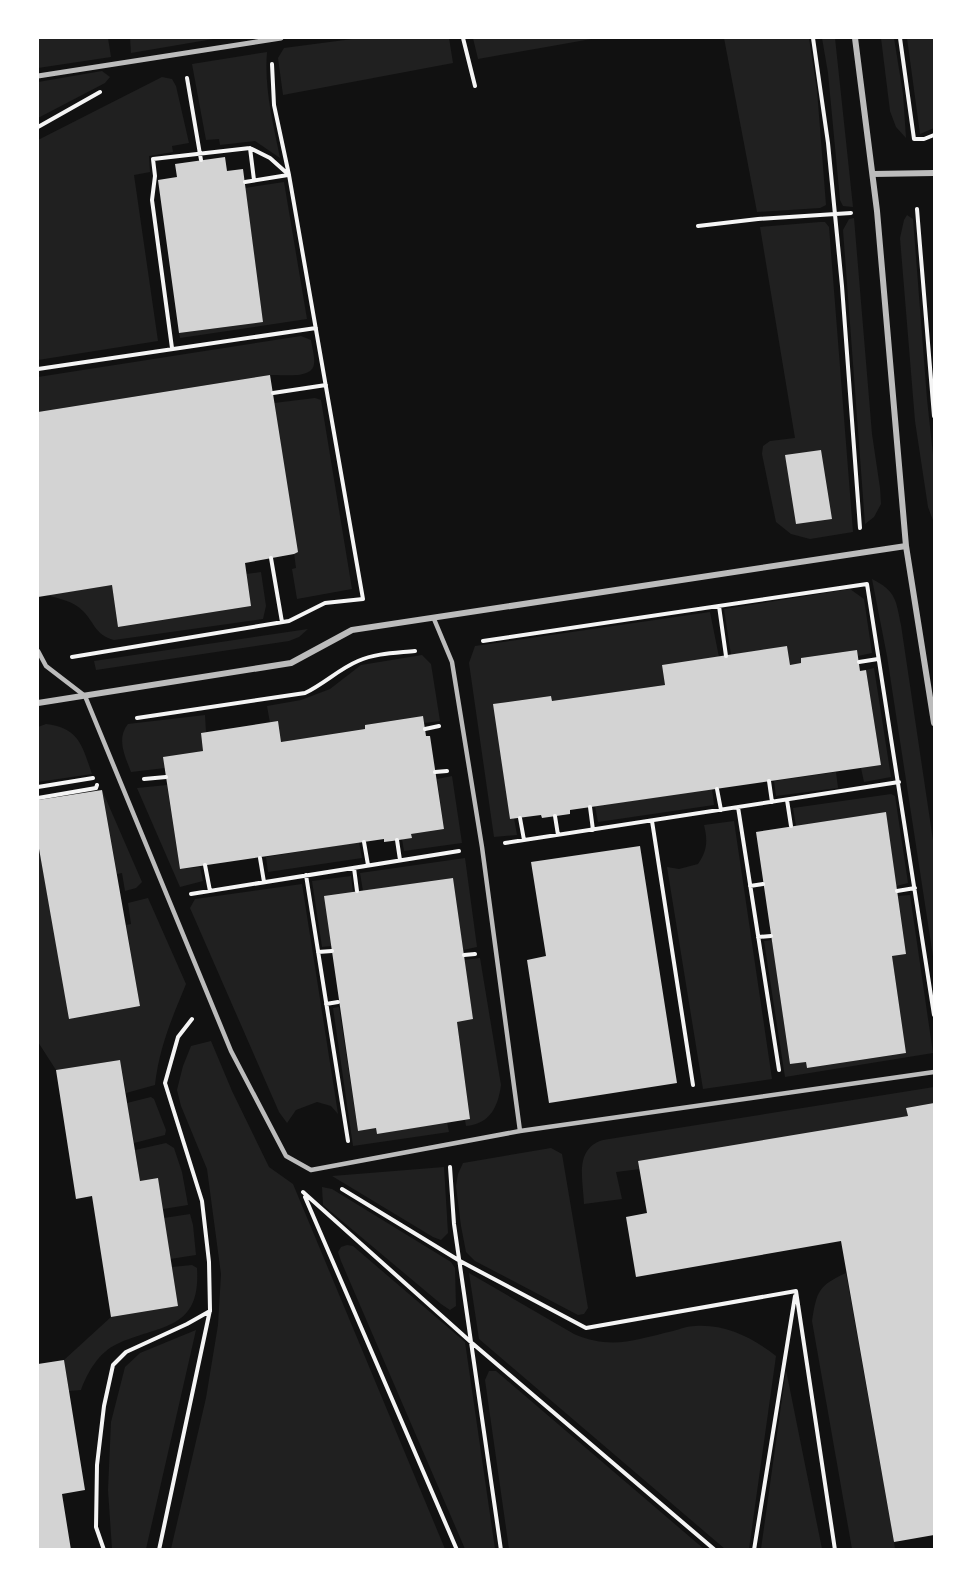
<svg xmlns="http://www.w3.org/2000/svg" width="972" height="1587" font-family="Lato,sans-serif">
	<rect width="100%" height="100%" fill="#111"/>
	<path fill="#202020" d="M38,38H108L111,57L38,68Z
		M130,38H219L131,53Z
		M360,38H449L453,63L283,95L278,58L284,48Z
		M473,38H597L478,59Z
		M724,38H809L817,90L826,205L820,208L757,212Z
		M822,38H835L853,207L843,206L840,200L828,73Z
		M881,38H894L903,94L906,138L896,127L890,111Z
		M907,38H934V128L920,134Z
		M267,52C264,88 273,123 280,158L255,141L220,145L219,139L206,140L192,64Z
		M102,71L110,77L105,83L38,118V82Z
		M162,77L172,79L176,86L189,143L172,146L173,152L149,156L150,172L134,175L158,341L38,360V140Z
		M284,182L307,319L180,338L179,333L263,322L245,188Z
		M907,215L913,219L927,399L934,464V523L928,507L915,421L900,238L904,220Z
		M854,218L872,434L880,488L881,504L874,517L865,524L843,230L849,219Z
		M820,222H825L829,227L853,532L810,539L791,534L776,522L762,454L763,446L770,441L795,438L760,227Z
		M301,336L311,340C312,347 315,357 314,364C312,380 281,374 270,375L38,412V377Z
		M315,398L321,400L352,589L297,599L292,569L296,568L274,403Z
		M261,572L266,606L263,619L114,640C95,635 95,623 83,611C73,601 60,599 47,595L112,585L119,627L251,606L246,574Z
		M872,579C896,591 896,600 901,625L934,847V963L887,656Z
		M850,589L864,599L872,653L858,656L857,650L801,658V663L790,665L787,646L731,655L724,609Z
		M710,612L719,657L662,665L665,685L552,701L551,696L494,704L510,819L514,818L517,835L494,837L469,663L475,646Z
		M308,629L299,637L289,641L96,670L94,661Z
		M422,655L431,664L440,721L424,723L422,716L366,725L365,729L281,742L270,723L267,706L301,700L330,689L361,665Z
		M874,668L891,777L864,782L861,768L881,765L866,670Z
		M205,715L206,732L201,733L203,751L164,757L165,768L131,772C125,756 116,739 128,724Z
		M46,724C79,728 82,745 92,774L38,782V727Z
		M836,772L838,788L776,796L774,781Z
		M452,776L462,843L404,851L402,839L411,838V834L444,829L437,779Z
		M167,785L180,869L200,867L203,881L180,887L137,788Z
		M712,789L714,805L598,822L595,806Z
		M102,790L142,882L136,888L125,891L122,873L117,874Z
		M891,794L895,796L908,883L896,886L886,812L796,826L793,808Z
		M734,821L772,1079L703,1089L667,867L679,869L698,864C707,851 708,841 704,825Z
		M359,842L362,858L268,872L266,857Z
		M38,843L70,1019L140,1006L126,925L131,924L128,903L148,898L186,984C172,1018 159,1048 155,1085L126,1093L120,1060L56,1070L38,1042Z
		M465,858L477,947L463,950L453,878L363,891L360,873Z
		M351,876L353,892L331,946L322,947L312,881Z
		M302,884L338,1114L331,1106L317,1102L296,1110L287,1123L279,1112L190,908L195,899Z
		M910,895L933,1053L785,1077L764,941L772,940L790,1064L806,1062L807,1068L906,1053L892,956L906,954L898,896Z
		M480,958L501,1085C498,1107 490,1124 466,1126L465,1120L470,1119L457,1022L473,1019L464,960Z
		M339,1007L358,1131L376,1128L377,1134L447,1122L449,1132L353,1146L333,1008Z
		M211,1041L232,1091L269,1167L293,1184L445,1549H171L206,1398L218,1325L221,1274L207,1169L181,1106L177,1090L183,1066L191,1046Z
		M934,1087V1103L906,1108L908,1116L640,1169L616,1172L622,1199L584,1204C583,1179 574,1149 603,1140Z
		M151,1097L154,1099L166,1130L165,1135L134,1143L127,1103Z
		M166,1143L174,1148L182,1172L188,1205L163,1209L158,1178L140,1181L135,1150Z
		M551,1148L562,1154L588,1308L584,1314L578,1315L475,1261L466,1252L461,1226L456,1186L458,1174L463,1163Z
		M444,1167L448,1233L441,1240L433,1237L332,1176Z
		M322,1187L332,1189L451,1262L455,1268L456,1306L450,1310L441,1304L323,1205Z
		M190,1214L193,1225L196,1255L170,1259L164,1218Z
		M347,1245L353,1246L465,1342L495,1549H465L341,1261L338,1252L341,1247Z
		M192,1265L197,1268C201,1331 161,1324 117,1344C99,1352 87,1373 81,1390L69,1391L64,1360L111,1317L178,1306L172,1267Z
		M469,1273L574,1334C612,1350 634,1340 673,1331C680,1329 688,1326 695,1326C726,1324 753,1338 776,1356L749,1549H725L479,1339Z
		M846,1273L894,1542L895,1549H852L812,1321C817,1291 818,1286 846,1273Z
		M196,1330L146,1549H112L108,1490L111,1422L125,1367L140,1353Z
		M786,1370L822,1549H761Z
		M489,1371H496L704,1549H509L485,1380Z"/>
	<path fill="#d3d3d3" d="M225,157L227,171L243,169L263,322L179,333L158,180L177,177L175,164Z
		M270,375L298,552L294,554L245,563L251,606L118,627L112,585L38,597V412Z
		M821,450L832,519L796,524L785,455Z
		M787,646L790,665L801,663V658L857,650L860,671L866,670L881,765L570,810V814L542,818L541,815L510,819L493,704L551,696L552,701L665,685L662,665Z
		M423,716L426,736H430L444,829L411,834L412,838L392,841L384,842V839L180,869L163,757L203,751L201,733L278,721L281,742L365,729V725Z
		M102,790L140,1006L69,1019L38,843V800Z
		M886,812L906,954L892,956L906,1053L807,1068L806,1062L790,1064L756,832Z
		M640,846L677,1083L549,1103L527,960L546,956L531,862Z
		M453,878L473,1019L457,1022L470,1119L377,1134L376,1128L358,1131L324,896Z
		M120,1060L140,1181L158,1178L178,1306L111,1317L92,1196L76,1199L56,1070Z
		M934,1103V1120L933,1121L934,1133V1535L894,1542L841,1241L636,1277L626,1217L647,1213L638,1161L908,1116L906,1108Z
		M64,1360L85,1490L62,1494L71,1550H38V1364Z"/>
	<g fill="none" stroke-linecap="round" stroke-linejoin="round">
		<path stroke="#f5f5f5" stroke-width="4" d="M463,38L475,86
			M813,38L828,143L842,286L860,528
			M900,38L914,139H924L934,135
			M187,78L201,160
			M38,127L100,92
			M250,148L254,180
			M245,182L288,175
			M917,209L934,416
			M698,226L758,219L851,213
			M172,348L152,200L155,176L153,159L250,148L270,158L289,175
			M38,369L316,328
			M273,393L326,385
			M271,558L282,622
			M719,606L726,656
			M483,641L867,584L934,1015
			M72,657L289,621L325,603L363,599L289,175L274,105L272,64
			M859,662L878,659
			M137,718L305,693C324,684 339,669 358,661C376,653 396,653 415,651
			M425,729L439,726
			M435,772L447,771
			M144,779L166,777
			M769,781L772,802
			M38,787L93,778
			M717,789L721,810
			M38,798L96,788L97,785
			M787,800L791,826
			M590,807L593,830
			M738,807L779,1070
			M555,816L558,835
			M520,818L524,840
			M652,821L693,1085
			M397,840L400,860
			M364,842L368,865
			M505,843L899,782
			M260,858L264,882
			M205,865L210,891
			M354,868L357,891
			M306,875L348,1141
			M750,886L763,884
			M897,891L915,888
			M191,894L459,851
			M758,937L771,936
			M318,952L332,951
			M464,955L475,954
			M326,1004L338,1002
			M450,1167L454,1224L501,1550
			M342,1189L460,1261L586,1328L796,1291L835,1550
			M303,1192L472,1343L715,1550
			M305,1197L457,1550
			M104,1550L96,1527L97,1465L104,1406L113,1365L126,1352L187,1324L210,1311
			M159,1550L210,1310L209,1262L202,1201L165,1083L178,1037L192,1019
			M754,1550L795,1296"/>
		<path stroke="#bcbcbc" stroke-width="4.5" d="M434,619L452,662L482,847L520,1131
			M38,651L46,666L85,696L231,1051L286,1156L311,1170L520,1131L934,1072"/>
		<path stroke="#bcbcbc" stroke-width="5" d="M38,76L281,38"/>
		<path stroke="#bcbcbc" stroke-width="6" d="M855,38L877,211L906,546L934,723
			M873,174L934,173
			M38,703L291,663L352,630L906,546"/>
	</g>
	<rect width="972" height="1587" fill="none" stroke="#ffffff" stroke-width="78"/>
</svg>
